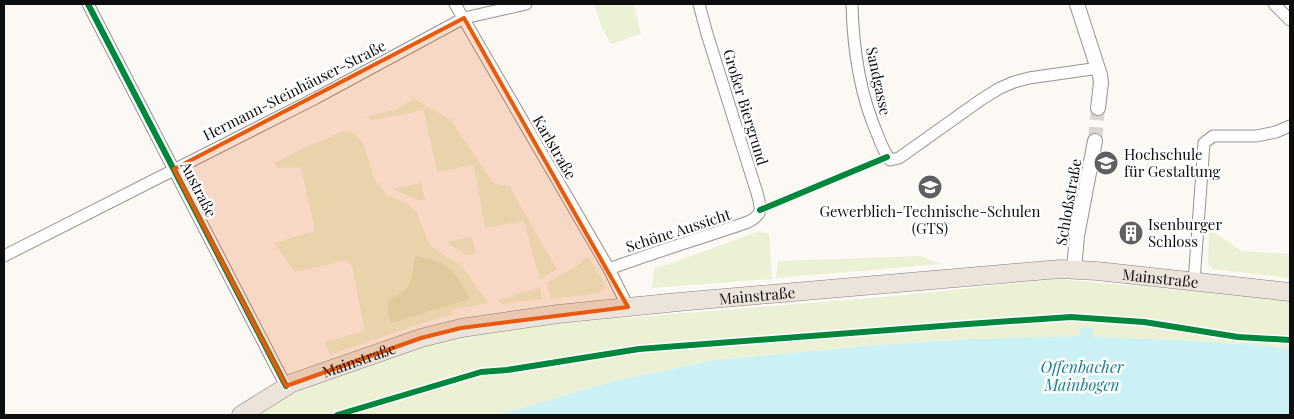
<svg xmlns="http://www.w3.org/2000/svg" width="1294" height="419" font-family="'Playfair Display',serif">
	<rect width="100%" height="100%" fill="#fcf8f4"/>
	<path fill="#ecf0d4" d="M594,4H634L641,34L611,44L602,28Z
		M414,99L450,119L493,183L509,186L557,269L540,280L524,221L485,228L474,165L437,172L424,110L372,120L365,117L395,110Z
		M344,131L355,133L364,145L375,180L387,195L408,204L416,211L430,246L461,265L488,303L452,310V315L419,324L330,355L325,342L362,332L364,328L352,266L346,260L295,272L274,243L315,231L301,167L278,168L274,163L313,144Z
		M421,183L425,200H418L393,189Z
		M1209,228L1241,251L1290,254V278L1213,269L1209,265L1208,262Z
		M760,231L769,234L772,279L652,288L654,268L669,264Z
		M472,237L476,254L466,255L447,242Z
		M920,256L941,264L776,278L778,261Z
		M588,257L606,286L600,293L551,299L547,283L582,263L581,261Z
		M1057,279L1290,300V350L1271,346L1180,340L1093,337L1080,328L1079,336L972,339L889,344L715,360L614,381L498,415H260L308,385L427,345L474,335L573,322L896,296Z
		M540,287L542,299L503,304L498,300Z"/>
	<path fill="#dfe7c2" d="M415,256C449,263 454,268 470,299L392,323L388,314V299C414,290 411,280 415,256Z"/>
	<path fill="#cbf1f5" d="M1080,328H1093V337L1180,340L1271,346L1290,350V415H498L614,381L715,360L889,344L972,339L1079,336Z"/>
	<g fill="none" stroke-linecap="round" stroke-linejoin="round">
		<path stroke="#d8d5d2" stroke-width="14" stroke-dasharray="14 7" stroke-linecap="butt" d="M1095,141L1098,108"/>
		<defs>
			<path id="minor" d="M88,4L286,386
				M455,4L609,269L628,307
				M852,4C853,48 860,95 878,136C881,144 885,153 890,160L899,158L982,99L1000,88L1014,82L1029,78L1099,68
				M1274,4L1290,20
				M4,256L316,98L464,18L526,4
				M609,269C655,252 702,238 748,222C764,214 761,208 757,193L707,34L699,4
				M1194,282L1204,143L1213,136H1256L1276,132L1290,126"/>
			<path id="tertiary" d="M1077,4L1100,75L1101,83L1098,108
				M1074,269L1077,236L1095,141"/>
			<g id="primary">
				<path id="s1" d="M241,415L292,383L421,338L461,328L558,314L678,302L1060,269L1097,271L1290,292"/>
			</g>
		</defs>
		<use href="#minor" stroke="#959392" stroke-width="13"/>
		<use href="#tertiary" stroke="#959392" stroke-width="16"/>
		<use href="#primary" stroke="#82817f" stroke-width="19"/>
		<use href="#minor" stroke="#fffefd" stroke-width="11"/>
		<use href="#tertiary" stroke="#fffefd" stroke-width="14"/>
		<use href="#primary" stroke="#ece3da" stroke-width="18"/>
		<defs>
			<path id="cycleway" d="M88,4L286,386
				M760,210L887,157
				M337,415L481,372L507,370L639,349L968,324L1071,317L1144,322L1238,337L1290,340"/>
		</defs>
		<use href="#cycleway" stroke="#fff" stroke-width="9"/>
		<use href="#cycleway" stroke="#00873e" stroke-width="6"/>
	</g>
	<path fill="#e8590c" fill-opacity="0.2" stroke="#e8590c" stroke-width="4" stroke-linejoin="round" d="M464,18L628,307L461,328L421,338L286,386L174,169Z"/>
	<defs>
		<symbol id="university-disc" viewBox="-11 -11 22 22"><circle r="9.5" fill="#61605e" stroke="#fff"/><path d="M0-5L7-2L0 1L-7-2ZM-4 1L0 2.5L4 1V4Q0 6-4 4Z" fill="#fff"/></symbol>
		<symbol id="school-disc" viewBox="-11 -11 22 22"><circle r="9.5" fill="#61605e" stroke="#fff"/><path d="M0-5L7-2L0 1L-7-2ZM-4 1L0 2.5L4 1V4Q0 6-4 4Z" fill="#fff"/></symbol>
		<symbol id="building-disc" viewBox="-11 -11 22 22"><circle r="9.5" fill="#61605e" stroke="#fff"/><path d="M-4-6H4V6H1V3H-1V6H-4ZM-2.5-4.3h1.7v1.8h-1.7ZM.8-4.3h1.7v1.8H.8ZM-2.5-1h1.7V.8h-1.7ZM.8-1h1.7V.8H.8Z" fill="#fff"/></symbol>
	</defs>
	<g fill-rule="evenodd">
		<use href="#university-disc" x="1092" y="149" width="28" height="28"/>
		<use href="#school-disc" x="916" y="173" width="28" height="28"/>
		<use href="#building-disc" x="1117" y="219" width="28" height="28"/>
	</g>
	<g text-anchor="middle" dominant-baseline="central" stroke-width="5" stroke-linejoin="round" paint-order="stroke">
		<g font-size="15" fill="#0e0e0e" stroke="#fff">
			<text transform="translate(879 81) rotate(78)">Sandgasse</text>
			<text transform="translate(294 90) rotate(-27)">Hermann-Steinhäuser-Straße</text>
			<text transform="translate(746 107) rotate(73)">Großer Biergrund</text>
			<text transform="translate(555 147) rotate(60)">Karlstraße</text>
			<text transform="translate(199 189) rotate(63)">Austraße</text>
			<text transform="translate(1068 202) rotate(-80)">Schloßstraße</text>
			<text transform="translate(678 230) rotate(-18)">Schöne Aussicht</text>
			<text stroke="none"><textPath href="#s1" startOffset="941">Mainstraße</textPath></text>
			<text stroke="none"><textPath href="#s1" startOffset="536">Mainstraße</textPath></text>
			<text stroke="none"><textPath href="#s1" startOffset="131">Mainstraße</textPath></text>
		</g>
		<g font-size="15" fill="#0e0e0e" stroke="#fff" text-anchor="start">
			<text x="1124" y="154">Hochschule<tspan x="1124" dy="17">für Gestaltung</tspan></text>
			<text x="930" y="211" text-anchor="middle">Gewerblich-Technische-Schulen<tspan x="930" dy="17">(GTS)</tspan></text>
			<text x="1148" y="224">Isenburger<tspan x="1148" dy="17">Schloss</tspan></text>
		</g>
		<g font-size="16" font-style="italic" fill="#198198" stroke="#fff">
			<text x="1082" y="366">Offenbacher<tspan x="1082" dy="18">Mainbogen</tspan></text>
		</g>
	</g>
	<rect width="1294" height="419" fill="none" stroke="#0e0e0e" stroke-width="10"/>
</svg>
